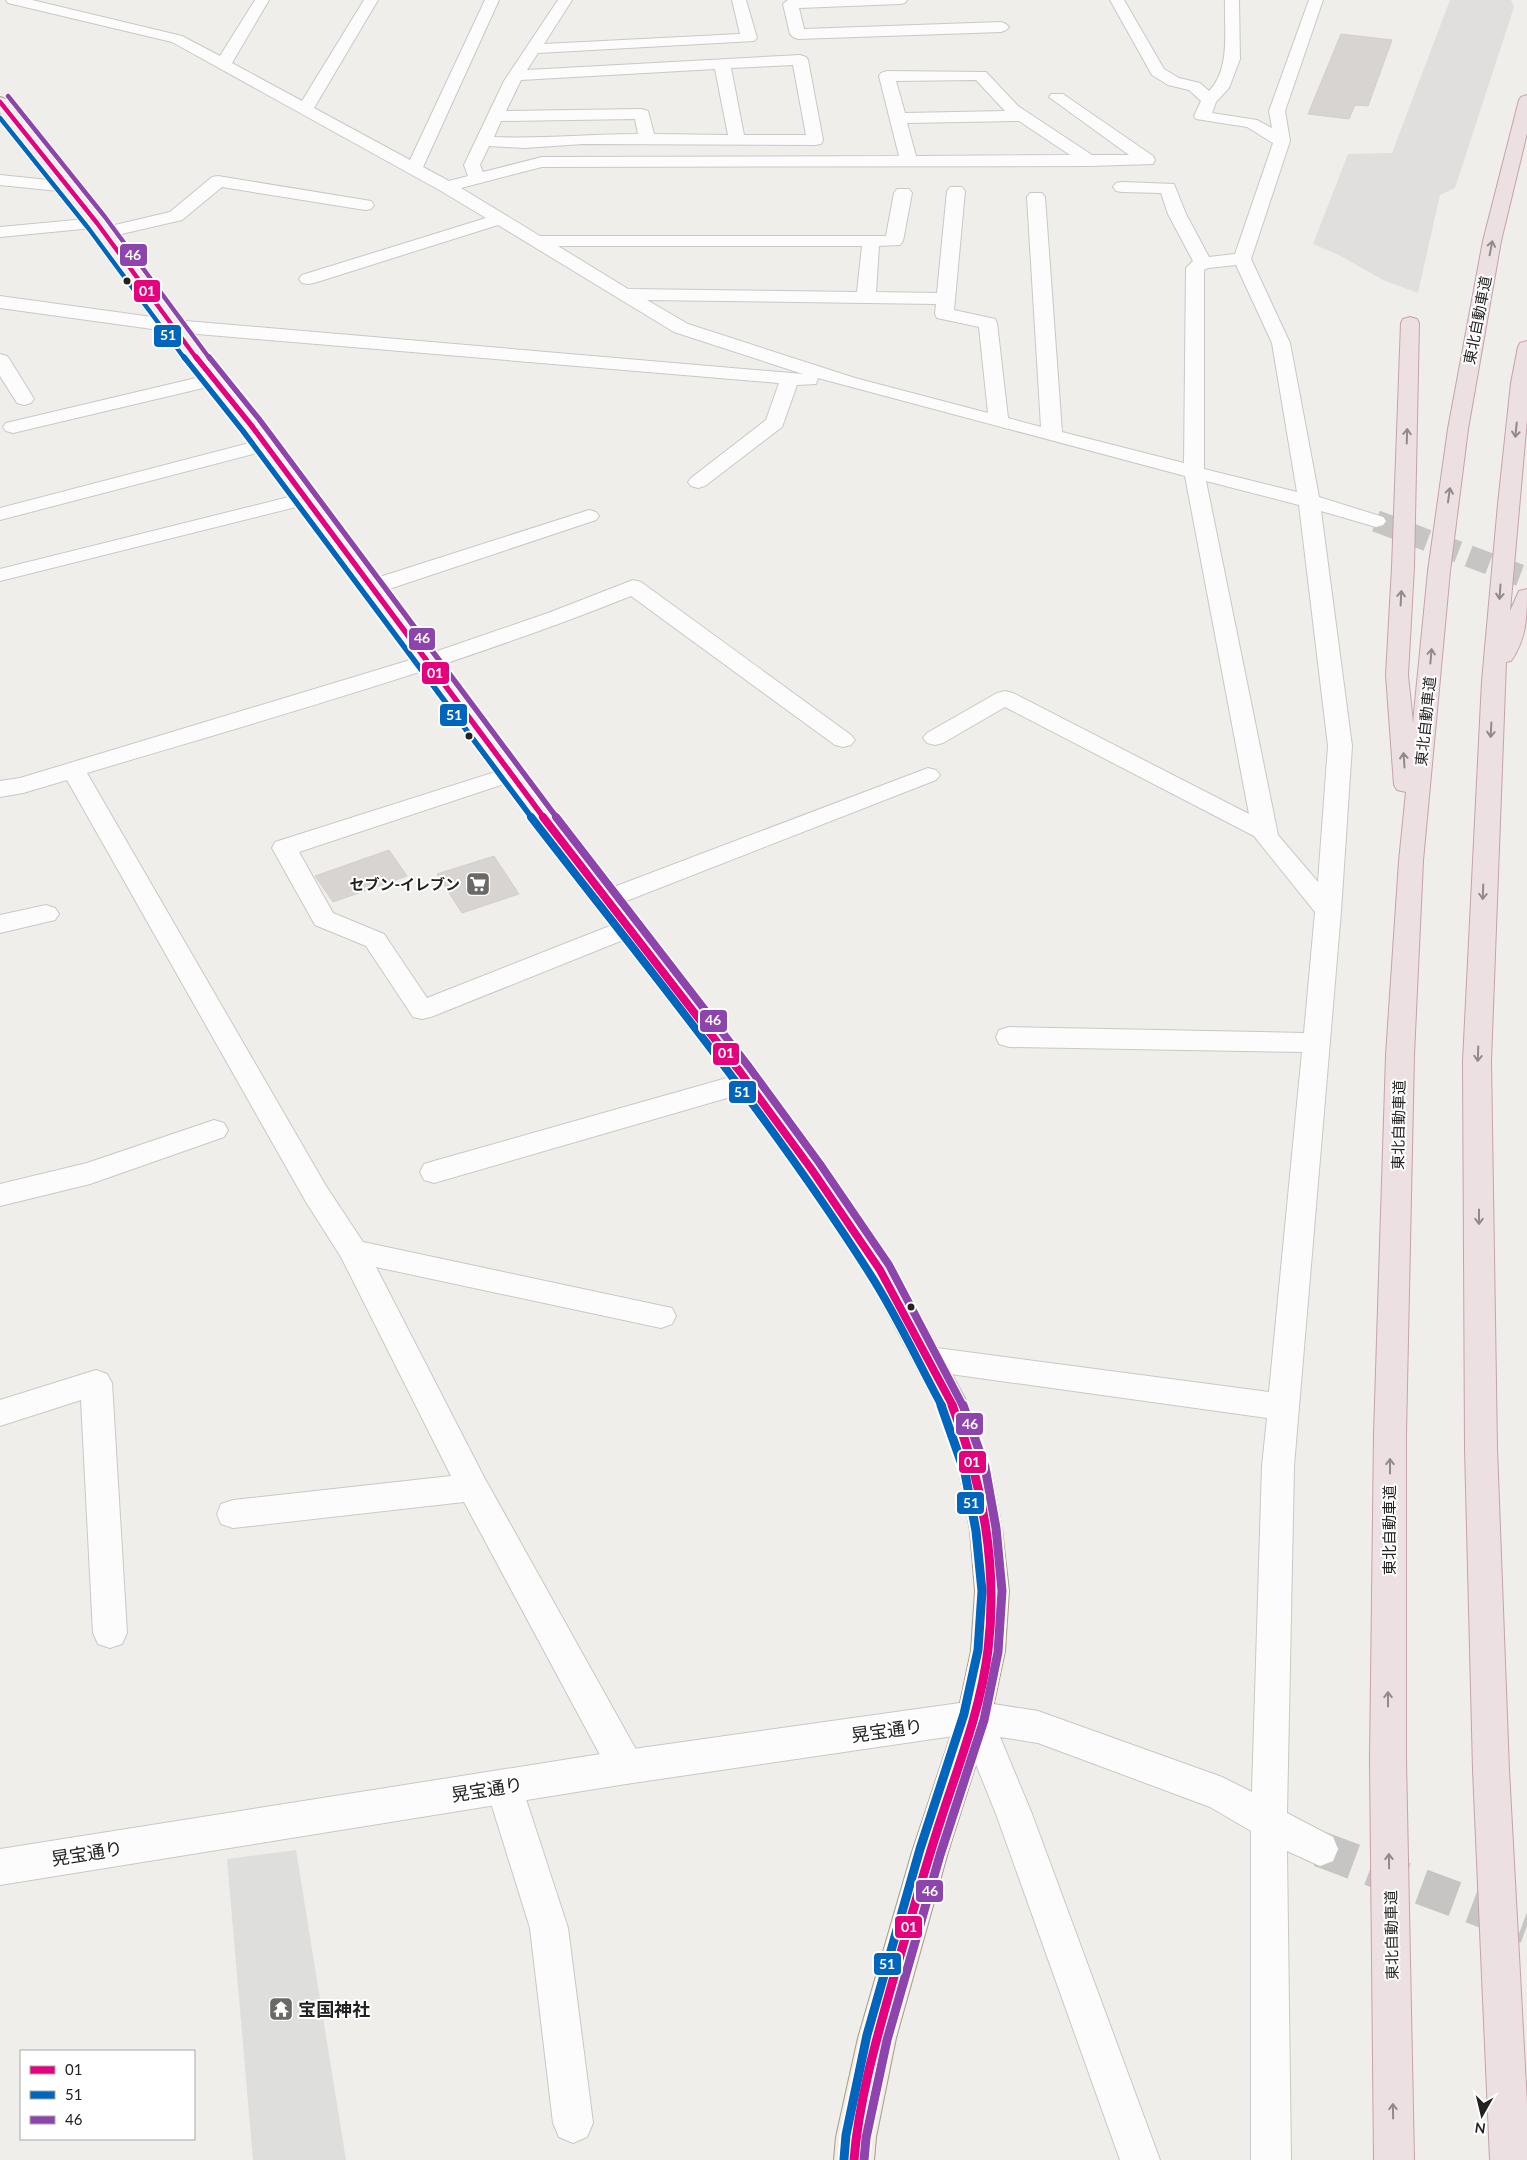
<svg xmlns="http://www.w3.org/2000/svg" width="1527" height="2160" font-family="Lato,'Noto Sans JP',sans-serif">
	<rect width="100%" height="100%" fill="#f0eeeb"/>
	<path fill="#dededc" d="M296,1850L346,2160H253L227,1859Z"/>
	<path fill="#e0dfde" d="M1450,0H1511L1514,7L1455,188L1440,195L1418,293L1383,280L1339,255L1313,244L1348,154L1392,153Z"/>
	<path fill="#d7d4d2" stroke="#d3d0cc" d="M1341,34L1392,40L1368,106L1355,105L1349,119L1308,114Z
		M389,850L407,876L333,902L315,876Z
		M494,856L519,894L462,913L437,874Z"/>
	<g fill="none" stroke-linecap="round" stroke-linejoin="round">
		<path stroke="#c7c5c3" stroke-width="22" stroke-dasharray="22 11" stroke-linecap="butt" d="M1376,521L1527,578"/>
		<path stroke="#c7c5c3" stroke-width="36" stroke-dasharray="36 18" stroke-linecap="butt" d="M1320,1849L1527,1926"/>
		<defs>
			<path id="minor" d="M6,0H32L182,36L220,56L255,0H269L232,63L302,101L364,0H378L314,108L410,160L485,0H499L423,167L449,181L468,176L464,165L504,81L558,0H572L544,44L740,34L732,0H746L757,38L754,41L538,53L527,70L800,55L806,57L808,60L823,140L821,144L815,145L583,144L524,148L489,146L480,165L483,172L542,157L899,156L879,76L881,73L887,71L986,72L1018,106L1092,155H1129L1049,97L1051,94H1063L1153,156L1155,160L1153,164L1090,166L542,167L461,188L540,236H886L894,193L897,189H909L912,193L903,241L900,245L879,246L876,292L937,293L947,191L950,187H962L965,191L954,310L995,319L997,323L1008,418L1041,427L1027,197L1030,193H1042L1045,197L1062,432L1184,463L1186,268L1193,261L1168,214L1161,193L1122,192L1116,191L1113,187L1116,183L1122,182L1174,184L1186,214L1209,257L1235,254L1273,143L1247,127L1196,119L1194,116L1201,101L1189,90L1168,85L1152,75L1110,0H1124L1164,69L1179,78L1200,83L1209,91C1231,69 1224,28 1225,0H1239L1240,59L1229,88L1216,102L1212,113L1257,120L1272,128L1269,111L1309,0H1323L1285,111L1290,141L1251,259L1290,343L1319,497L1383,517L1386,521L1383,525L1376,527L1321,511L1352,746L1341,911L1294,1466L1287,1813L1333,1837L1338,1849L1333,1861L1320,1866L1287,1851L1291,2160H1251V1831L1210,1807L1038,1743L1000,1737L1032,1814L1160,2160H1120L996,1814L957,1717L962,1706L974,1701L1038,1711L1222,1777L1252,1792L1262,1466L1267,1418L929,1371L918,1368L914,1359L918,1350L929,1347L1269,1392L1302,1052L1009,1047L999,1044L996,1037L999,1030L1009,1027L1304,1033L1315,912L1254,836L1005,707L943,743L935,745L927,743L923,738L927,733L997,693L1005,691L1013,693L1249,814L1185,476L818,378L816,384L797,385L782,427L705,486L698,488L691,486L688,482L691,478L766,420L779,383L174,332L0,308V296L174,320L803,374L674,332L498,225L314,283L308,284L302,283L299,279L302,275L486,218L441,191L172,42L8,3ZM793,65L806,135H744L731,68ZM715,69L728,135L654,134L648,111L642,109L506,111L521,80ZM976,80L1005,111L905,113L896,81ZM635,119L638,134C590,134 542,139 494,137L501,121ZM1019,121L1070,155L916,156L907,123ZM558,246H862L857,292L628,289ZM1236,265L1272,343L1297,492L1204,469V270L1208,268ZM647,300L936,304L935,314L937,318L979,327L988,413L855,378L688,324ZM1206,481L1299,505L1328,746L1318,882L1278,835Z
				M788,0H907L905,3L900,4L799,8L804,29L1001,22L1006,24L1009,27L1006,30L1001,32L798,39L793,37L790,34L783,4Z
				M0,175L68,182L74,183L77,187L74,191L68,192L0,185Z
				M218,176L365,200L371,201L374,205L371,209L365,210L222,187L182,220L104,238L98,237L95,233L98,229L170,212L212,177Z
				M97,218L103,219L106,223L103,227L0,237V227Z
				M0,354L7,356L10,360L34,399L31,403L24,405L17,403L0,376Z
				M213,374L220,376L223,380L220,384L13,433L6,431L3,427L6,423Z
				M265,439L272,441L275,445L272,449L0,520V508Z
				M305,493L312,495L315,499L312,503L0,581V569Z
				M589,510L596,512L599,516L596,520L380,592L372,594L364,592L361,587L364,582Z
				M633,580L641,582L851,735L855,740L851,745L843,747L835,745L631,596C454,667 270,718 87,773L326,1186L363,1242L672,1308L676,1316L672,1324L661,1328L376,1267L484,1477L639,1755L644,1767L639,1779L626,1784L613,1779L464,1502L233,1528L221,1524L217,1514L221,1504L233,1500L451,1476L341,1257L306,1202L67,780L23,793L0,797V781L20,778L420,657L548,613Z
				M511,767L519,769L523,774L519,779L299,852L333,913L384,934L427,998L620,922L629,919L638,922L642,928L638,934L431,1017L422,1019L413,1017L366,946L315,925L272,848L275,842Z
				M928,768L936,770L940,775L936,780L616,905L607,907L598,905L594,899L598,893Z
				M46,905L55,908L59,914L55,920L0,933V915Z
				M748,1072L758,1075L762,1082L758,1089L434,1183L424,1180L420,1172L424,1164L434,1161Z
				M214,1120L224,1123L228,1130L224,1137L90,1184L0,1206V1184L87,1163Z
				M96,1370L107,1374L112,1383L127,1633L122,1644L110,1648L98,1644L93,1633L81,1400L0,1426V1400Z
				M504,1770L517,1775L522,1787L568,1928L593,2123L587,2137L573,2143L559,2137L553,2123L530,1928L486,1787L491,1775Z"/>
			<path id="tertiary" d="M974,1701L986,1706L991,1717L986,1728L974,1733L626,1784L0,1885V1849L626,1750Z"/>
			<path id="primary" d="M0,97L6,99L103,219L220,376L258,421L507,754L751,1066L822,1162L891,1262L969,1406L991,1470L1002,1530L1009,1591L1005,1651L991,1717L948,1852L896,2038L876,2137L874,2160H834L836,2137L858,2038L912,1852L957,1717L971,1651L975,1591L970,1530L959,1470L938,1407L869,1278L802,1178L731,1080L491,764L244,429L206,384L91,227L0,113Z"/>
			<path id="motorway" d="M1527,95V133L1501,241L1468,429L1450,571L1423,861L1414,1055L1406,1434V1759L1414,2160H1374L1370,1759L1374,1434L1386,1055L1399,861L1406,792L1397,790L1394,785L1386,675L1392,567L1401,323L1403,319L1410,317L1417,319L1419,323L1414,567L1408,675L1413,723L1428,571L1448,429L1483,241L1519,100L1521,97Z
				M1527,341V419L1510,611L1519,591L1527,589C1527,616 1527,638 1511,661L1506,662L1491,1061L1497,1448L1509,1770L1527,2104V2160H1490L1473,1770L1465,1448L1463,1061L1482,681L1498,504L1511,383L1518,347L1520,343Z"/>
		</defs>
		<use href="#minor" stroke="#c9c8c7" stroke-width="2"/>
		<use href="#tertiary" stroke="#c9c8c7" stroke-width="2"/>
		<use href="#primary" stroke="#a79c86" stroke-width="2"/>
		<use href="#motorway" stroke="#c5a2ac" stroke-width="2"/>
		<use href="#minor" fill="#fdfcfc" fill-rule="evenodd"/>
		<use href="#tertiary" fill="#fdfcfc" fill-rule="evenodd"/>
		<use href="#primary" fill="#f3ede7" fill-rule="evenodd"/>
		<use href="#motorway" fill="#ece0e2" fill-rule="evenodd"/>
		<defs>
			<path id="bus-1-far3" d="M0,102L97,223L197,359"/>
			<path id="bus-1-far2" d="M196,357L251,425L544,818"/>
			<path id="bus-1-far1" d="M543,817L741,1073L812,1170L880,1270L953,1406"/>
			<path id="bus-1" d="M854,2160C859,2097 878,2034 895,1973C910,1922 924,1870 941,1819C959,1764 981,1708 988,1650C998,1568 983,1482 952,1405"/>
			<path id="bus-2-far3" d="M0,118L89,229L185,359"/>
			<path id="bus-2-far2" d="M184,357L243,431L532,818"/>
			<path id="bus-2-far1" d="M531,817C646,966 768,1114 870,1274C897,1316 918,1362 942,1406"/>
			<path id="bus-2" d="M844,2159L846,2135L867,2035L920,1849L964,1714L978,1650L982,1591L976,1531L965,1473L941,1405"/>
			<path id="bus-3-far3" d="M8,96L105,217L210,359"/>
			<path id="bus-3-far2" d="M209,357L259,419L557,818"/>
			<path id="bus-3-far1" d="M556,817L749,1067L820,1164L889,1265L963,1406"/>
			<path id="bus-3" d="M864,2160L866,2138L887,2040L940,1855L984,1720L998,1652L1002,1591L996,1528L985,1467L963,1405"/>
		</defs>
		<use href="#bus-1-far3" stroke="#fff" stroke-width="7"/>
		<use href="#bus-1-far2" stroke="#fff" stroke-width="9"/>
		<use href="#bus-1-far1" stroke="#fff" stroke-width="11"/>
		<use href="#bus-1" stroke="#fff" stroke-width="13"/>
		<use href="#bus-2-far3" stroke="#fff" stroke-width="7"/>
		<use href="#bus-2-far2" stroke="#fff" stroke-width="9"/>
		<use href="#bus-2-far1" stroke="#fff" stroke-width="11"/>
		<use href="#bus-2" stroke="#fff" stroke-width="13"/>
		<use href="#bus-3-far3" stroke="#fff" stroke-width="7"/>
		<use href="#bus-3-far2" stroke="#fff" stroke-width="9"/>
		<use href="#bus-3-far1" stroke="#fff" stroke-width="11"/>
		<use href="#bus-3" stroke="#fff" stroke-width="13"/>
		<use href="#bus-1-far3" stroke="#e5007d" stroke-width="4.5"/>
		<use href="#bus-1-far2" stroke="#e5007d" stroke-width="5.5"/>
		<use href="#bus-1-far1" stroke="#e5007d" stroke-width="8"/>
		<use href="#bus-1" stroke="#e5007d" stroke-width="9"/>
		<use href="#bus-2-far3" stroke="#0065bd" stroke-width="4.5"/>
		<use href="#bus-2-far2" stroke="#0065bd" stroke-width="5.5"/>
		<use href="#bus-2-far1" stroke="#0065bd" stroke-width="8"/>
		<use href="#bus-2" stroke="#0065bd" stroke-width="9"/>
		<use href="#bus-3-far3" stroke="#8e44ad" stroke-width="4.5"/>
		<use href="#bus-3-far2" stroke="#8e44ad" stroke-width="5.5"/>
		<use href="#bus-3-far1" stroke="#8e44ad" stroke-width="8"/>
		<use href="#bus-3" stroke="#8e44ad" stroke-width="9"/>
	</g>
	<defs><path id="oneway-shaft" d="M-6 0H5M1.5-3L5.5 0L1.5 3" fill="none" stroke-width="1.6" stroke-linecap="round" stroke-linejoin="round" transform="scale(1.25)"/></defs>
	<g stroke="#918a8c">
		<use href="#oneway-shaft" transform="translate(1491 248) rotate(-79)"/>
		<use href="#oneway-shaft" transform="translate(1516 430) rotate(96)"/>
		<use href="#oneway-shaft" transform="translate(1407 436) rotate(-88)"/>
		<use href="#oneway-shaft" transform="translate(1449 495) rotate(-82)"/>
		<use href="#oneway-shaft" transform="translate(1500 592) rotate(94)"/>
		<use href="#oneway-shaft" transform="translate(1401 598) rotate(-87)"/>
		<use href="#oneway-shaft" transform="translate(1431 656) rotate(-85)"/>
		<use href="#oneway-shaft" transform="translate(1491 730) rotate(93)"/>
		<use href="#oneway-shaft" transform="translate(1404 760) rotate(-94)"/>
		<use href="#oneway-shaft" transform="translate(1483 892) rotate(92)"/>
		<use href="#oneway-shaft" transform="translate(1478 1054) rotate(92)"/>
		<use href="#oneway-shaft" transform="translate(1479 1217) rotate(90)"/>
		<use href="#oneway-shaft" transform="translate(1390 1466) rotate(-90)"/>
		<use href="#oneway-shaft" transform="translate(1388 1699) rotate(-90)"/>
		<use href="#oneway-shaft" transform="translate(1389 1861) rotate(-91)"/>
		<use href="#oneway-shaft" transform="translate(1393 2111) rotate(-91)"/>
	</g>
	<defs>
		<symbol id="supermarket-square" viewBox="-11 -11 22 22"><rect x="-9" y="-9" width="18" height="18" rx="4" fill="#6a6968" stroke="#fff"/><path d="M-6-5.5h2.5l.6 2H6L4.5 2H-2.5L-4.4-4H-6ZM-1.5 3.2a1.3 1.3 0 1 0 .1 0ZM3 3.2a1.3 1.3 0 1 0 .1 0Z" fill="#fff"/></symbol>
		<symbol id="temple-square" viewBox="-11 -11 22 22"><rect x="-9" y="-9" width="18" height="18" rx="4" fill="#6a6968" stroke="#fff"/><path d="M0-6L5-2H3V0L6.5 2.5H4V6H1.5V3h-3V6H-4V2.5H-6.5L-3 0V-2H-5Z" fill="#fff"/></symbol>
	</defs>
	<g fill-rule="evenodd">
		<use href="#supermarket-square" x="464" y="870" width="28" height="28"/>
		<use href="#temple-square" x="267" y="1995" width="28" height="28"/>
	</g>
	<g fill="#222" stroke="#fff" stroke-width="2">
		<circle cx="127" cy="281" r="4.5"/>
		<circle cx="469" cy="736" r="4.5"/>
		<circle cx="911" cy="1307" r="4.5"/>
	</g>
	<g text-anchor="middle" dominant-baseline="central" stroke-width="4" stroke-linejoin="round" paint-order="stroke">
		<g font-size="15" fill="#222" stroke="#fff">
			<text transform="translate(1477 320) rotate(-79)">東北自動車道</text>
			<text transform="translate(1425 721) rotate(-84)">東北自動車道</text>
			<text transform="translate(1398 1125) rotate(-89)">東北自動車道</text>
			<text transform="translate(1389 1530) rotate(-90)">東北自動車道</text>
			<text transform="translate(1391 1935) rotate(-91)">東北自動車道</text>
		</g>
		<g font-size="15" font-weight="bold" fill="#222" stroke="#fff" text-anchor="end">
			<text x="460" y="884">セブン-イレブン</text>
		</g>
		<g font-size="18" fill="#222" stroke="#fff">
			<text transform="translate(887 1730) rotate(-8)">晃宝通り</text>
			<text transform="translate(487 1789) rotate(-9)">晃宝通り</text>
			<text transform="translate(87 1853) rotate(-9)">晃宝通り</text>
		</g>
		<g font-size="18" font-weight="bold" fill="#222" stroke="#fff" text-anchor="start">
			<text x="298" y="2009">宝国神社</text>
		</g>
	</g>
	<g stroke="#fff" stroke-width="2">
		<rect x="119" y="243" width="29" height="24" rx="5" fill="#8e44ad"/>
		<rect x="133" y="279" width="28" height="24" rx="5" fill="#e5007d"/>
		<rect x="153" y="324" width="29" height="24" rx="5" fill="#0065bd"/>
		<rect x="408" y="627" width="28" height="24" rx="5" fill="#8e44ad"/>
		<rect x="421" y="661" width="29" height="24" rx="5" fill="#e5007d"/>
		<rect x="439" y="703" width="29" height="24" rx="5" fill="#0065bd"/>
		<rect x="699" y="1009" width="29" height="24" rx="5" fill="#8e44ad"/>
		<rect x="712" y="1042" width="28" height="24" rx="5" fill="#e5007d"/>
		<rect x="728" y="1080" width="29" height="24" rx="5" fill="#0065bd"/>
		<rect x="955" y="1412" width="29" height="24" rx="5" fill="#8e44ad"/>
		<rect x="958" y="1450" width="29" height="24" rx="5" fill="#e5007d"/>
		<rect x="956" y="1491" width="29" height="24" rx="5" fill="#0065bd"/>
		<rect x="915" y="1879" width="29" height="24" rx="5" fill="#8e44ad"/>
		<rect x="894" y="1915" width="29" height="24" rx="5" fill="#e5007d"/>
		<rect x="873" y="1952" width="29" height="24" rx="5" fill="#0065bd"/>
	</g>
	<g font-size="14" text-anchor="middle" font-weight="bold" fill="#fff">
		<text x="133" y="260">46</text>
		<text x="147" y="296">01</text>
		<text x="168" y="340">51</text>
		<text x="422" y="643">46</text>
		<text x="435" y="678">01</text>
		<text x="454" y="720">51</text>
		<text x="713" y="1025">46</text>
		<text x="726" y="1058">01</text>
		<text x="742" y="1097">51</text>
		<text x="970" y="1429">46</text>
		<text x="972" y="1467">01</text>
		<text x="971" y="1508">51</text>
		<text x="930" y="1896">46</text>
		<text x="909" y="1932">01</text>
		<text x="887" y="1969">51</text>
	</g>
	<rect x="20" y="2050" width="175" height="90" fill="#ffffff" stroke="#a7a7a7"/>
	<rect x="30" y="2066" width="25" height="8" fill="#e5007d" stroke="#a7a7a7"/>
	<text x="65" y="2075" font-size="15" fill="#222222">01</text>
	<rect x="30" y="2091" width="25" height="8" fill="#0065bd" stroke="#a7a7a7"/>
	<text x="65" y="2100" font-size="15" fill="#222222">51</text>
	<rect x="30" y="2116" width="25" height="8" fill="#8e44ad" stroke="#a7a7a7"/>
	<text x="65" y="2125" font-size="15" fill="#222222">46</text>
	<g transform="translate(1482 2115) rotate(188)" stroke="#ffffff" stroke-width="4" paint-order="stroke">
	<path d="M0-4L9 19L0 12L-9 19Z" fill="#222222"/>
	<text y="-8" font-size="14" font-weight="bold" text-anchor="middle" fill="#222222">N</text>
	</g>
</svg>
